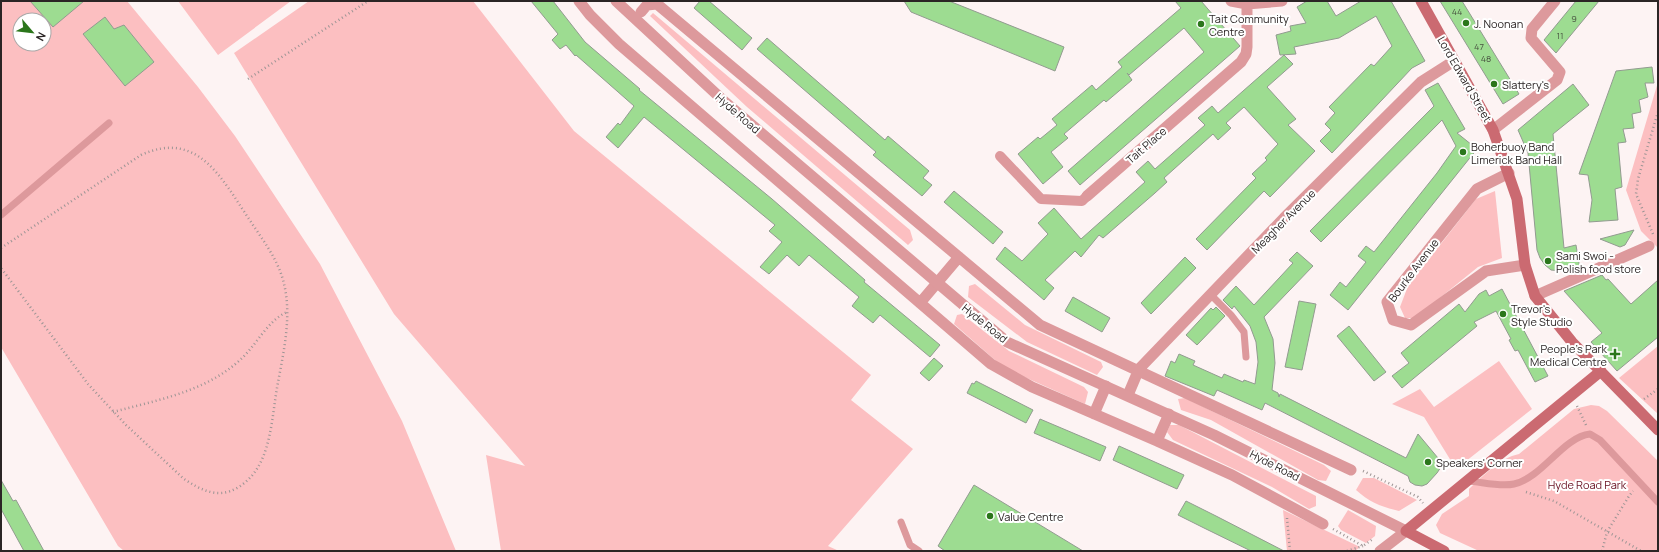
<svg xmlns="http://www.w3.org/2000/svg" width="1659" height="552" font-family="Manrope,sans-serif">
	<rect width="100%" height="100%" fill="#fdf3f3"/>
	<path fill="#fcbfc1" fill-rule="evenodd" d="M1,1H127L198,87L235,136L320,264L402,421L456,551H124L118,546L1,347ZM20,20H44V44H20Z
		M178,1H291L218,55Z
		M309,1H473L574,131L871,375L851,400L913,449L828,546L839,551H501L486,455L525,466L394,314L234,53Z
		M653,13L910,230L913,240L908,245L747,107L650,16Z
		M1658,82V248L1641,231L1626,190Z
		M1495,191L1502,258L1478,267L1415,318H1405L1400,307L1408,286L1476,199Z
		M975,284L1025,325L1101,362L1103,367L1097,375L1027,342L968,297L969,286Z
		M962,314L1009,351L1084,387L1088,392L1085,404L1004,368L954,324L957,315Z
		M1658,346V414L1619,378Z
		M1499,361L1532,409L1456,469L1424,417L1392,404L1420,389L1434,407Z
		M1185,398L1324,465L1331,471L1326,481L1318,480L1211,420L1181,410L1178,399Z
		M1591,405L1599,406L1607,411L1658,461V551H1479L1440,533L1436,525L1442,514L1469,496V489C1483,476 1500,458 1519,454L1574,409Z
		M1170,425H1179L1316,496V506L1309,509L1272,487L1173,440L1167,432Z
		M1363,478H1374L1417,500L1399,511C1382,507 1369,502 1356,490Z
		M1283,510L1360,547L1355,551H1287Z
		M1348,510L1376,526L1375,536L1366,543L1341,530L1338,526Z"/>
	<path fill="#9ddc91" stroke="#929b90" d="M30,1H84L53,27Z
		M531,1H553L585,42L640,89L639,90L772,199L865,280L864,282L940,345L930,357L880,315L873,323L852,306L859,297L809,255L799,266L787,255L769,274L760,267L782,242L769,231L775,225L644,117L618,148L606,137L618,123L620,125L634,106L576,55L575,56L566,45L560,49L552,40L558,34Z
		M700,1H709L752,38L742,50L694,8Z
		M904,1H949L1064,47L1055,71L911,12Z
		M1175,1H1201L1240,46L1080,185L1068,171L1204,52L1184,28L1129,75L1127,73L1132,80L1106,102L1104,100L1064,134L1068,138L1051,152L1063,167L1043,184L1018,154L1038,137L1040,139L1057,125L1052,119L1092,85L1096,90L1122,67L1118,62L1181,8Z
		M1307,1H1327L1336,16L1361,1H1391L1425,61L1412,68L1332,153L1320,141L1331,130L1325,124L1335,113L1329,107L1371,64L1374,66L1392,46L1376,16L1339,38L1294,47L1296,54L1280,55L1276,35L1291,31L1290,26L1306,23L1297,7Z
		M1440,1H1462L1519,94L1503,104Z
		M1576,1H1599L1556,53L1544,40Z
		M105,17L114,29L124,25L154,62L125,86L83,34Z
		M767,38L885,140L888,136L929,171L923,178L932,185L922,196L873,155L876,152L757,49Z
		M1284,55L1293,64L1267,87L1296,119L1288,125L1315,151L1270,197L1264,191L1207,250L1196,239L1256,178L1252,174L1267,160L1265,158L1278,144L1244,107L1226,123L1231,128L1218,140L1213,134L1164,178L1167,182L1155,193L1103,238L1099,235L1081,257L1075,251L1045,280L1054,288L1044,300L996,259L1005,247L1022,261L1048,234L1038,223L1054,208L1081,239L1145,182L1136,172L1148,161L1155,169L1205,125L1198,118L1212,106L1218,113Z
		M1652,67L1654,83H1645L1648,97L1639,100L1641,112L1632,114L1634,128L1623,129L1626,142L1618,143L1622,187L1615,189L1618,220L1589,222L1592,200L1588,175L1579,174L1616,71Z
		M1438,83L1465,129L1457,133L1477,149L1348,310L1330,295L1340,282L1346,287L1366,262L1358,256L1366,246L1374,252L1437,173L1456,146L1442,120L1321,242L1310,231L1434,106L1425,90Z
		M1573,84L1589,105L1553,134L1564,248L1576,245L1580,269L1572,272L1551,270L1545,265L1540,258L1537,250L1528,153L1518,130Z
		M954,191L1003,232L993,244L944,202Z
		M1634,230L1625,245L1620,247L1600,239Z
		M1297,252L1313,266L1264,317L1273,339L1275,363L1272,390L1278,393L1279,397L1280,394L1406,458L1418,434L1443,464L1437,473L1427,484L1422,486L1415,485L1410,482L1408,476L1265,403L1262,410L1217,390L1214,396L1165,376L1171,361L1175,363L1179,354L1195,361L1193,365L1222,378L1224,374L1243,382L1244,380L1255,384L1258,362L1256,342L1250,326L1234,306L1232,309L1223,300L1236,286L1254,305L1293,263L1289,260Z
		M1185,257L1196,268L1151,314L1141,303Z
		M1602,275L1606,280L1608,279L1631,304L1658,280V337L1617,371L1591,342L1602,333L1564,291Z
		M1502,289L1548,376L1535,382L1518,350L1515,351L1509,340L1511,339L1496,311L1474,322L1477,326L1402,388L1392,376L1409,363L1401,353L1459,304L1465,312L1479,294L1486,290L1489,296Z
		M1073,297L1110,318L1102,332L1065,311Z
		M1299,301L1316,304L1302,370L1285,367Z
		M1216,307L1225,316L1197,345L1186,335L1211,308L1213,310Z
		M1349,326L1386,372L1374,381L1337,336Z
		M934,358L943,366L929,381L920,373Z
		M976,381L1033,410L1026,423L967,393L972,383L974,384Z
		M1040,419L1106,447L1100,461L1034,433Z
		M1119,446L1184,475L1177,489L1113,460Z
		M1,480L13,501L16,500L44,551H24L1,509Z
		M974,485L1083,551H945L938,546Z
		M1186,501L1216,516L1284,551H1251L1204,528L1178,515Z"/>
	<g fill="none" stroke-linecap="round" stroke-linejoin="round">
		<path stroke="#9d9595" stroke-width="2.5" stroke-dasharray="1 3" stroke-linecap="butt" d="M248,79L368,1
			M1653,234L1636,194L1638,179L1658,112
			M1,248L141,155C198,129 222,179 249,219C262,239 277,258 283,280C293,315 283,354 277,388C271,422 271,469 237,488C218,499 201,490 184,479L126,425L88,384L1,268
			M1644,399L1658,389
			M1577,406L1586,425
			M113,412C157,400 205,392 240,360C256,346 267,321 287,312
			M1363,471L1418,497L1423,503
			M1526,492L1554,501L1641,551
			M1287,518L1290,551
			M1333,529L1363,546L1373,539
			M1347,551L1363,546
			M1602,551L1607,532L1629,496L1633,491"/>
		<path stroke="#dd999c" stroke-width="7" d="M1,215L109,123
			M1211,295L1231,315L1244,332L1246,357
			M1468,481C1482,482 1500,487 1514,484C1542,478 1563,437 1590,434L1600,440L1658,502
			M901,522L910,545L919,551"/>
		<path stroke="#dd999c" stroke-width="10" d="M1000,156L1041,199L1082,201L1087,196"/>
		<path stroke="#dd999c" stroke-width="11" d="M579,1L590,15L619,44L991,364L1032,387L1157,441
			M1231,1L1247,4L1282,1
			M641,12L647,5L657,4L1040,325L1351,470
			M1493,130L1557,80L1560,72L1531,38L1532,29L1555,1
			M1509,173L1477,189L1387,302L1393,320L1411,325L1486,271L1525,265
			M1087,196L1241,62L1246,54L1247,47V4
			M1535,296L1649,246
			M920,303L959,257
			M1128,395L1139,369L1284,218L1421,82L1454,61
			M1094,414L1106,386
			M1169,414L1157,441L1232,475L1323,524
			M1380,551L1406,531"/>
		<path stroke="#dd999c" stroke-width="11" d="M616,1L726,103L1007,342L1214,435L1406,531"/>
		<path stroke="#cb6a71" stroke-width="11" d="M1421,1L1493,130L1517,199L1525,265L1535,296L1572,342L1658,430
			M1444,551L1406,531L1601,371"/>
	</g>
	<g fill="#2b761b" stroke="#fff" stroke-width="1.5">
		<circle cx="1466" cy="23" r="4"/>
		<circle cx="1201" cy="24" r="4"/>
		<circle cx="1494" cy="84" r="4"/>
		<circle cx="1463" cy="152" r="4"/>
		<circle cx="1548" cy="261" r="4"/>
		<circle cx="1503" cy="314" r="4"/>
		<path d="M1613 348h4v4h4v4h-4v4h-4v-4h-4v-4h4z"/>
		<circle cx="1428" cy="462" r="4"/>
		<circle cx="990" cy="516" r="4"/>
	</g>
	<g text-anchor="middle" dominant-baseline="central" stroke-width="4" stroke-linejoin="round" paint-order="stroke">
		<g font-size="9" fill="#485340">
			<text x="1457" y="11">44</text>
			<text x="1574" y="18">9</text>
			<text x="1560" y="35">11</text>
			<text x="1479" y="46">47</text>
			<text x="1486" y="58">48</text>
		</g>
		<g font-size="11" fill="#2b2525" stroke="#fff" text-anchor="start">
			<text x="1209" y="18">Tait Community<tspan x="1209" dy="13">Centre</tspan></text>
			<text x="1474" y="23">J. Noonan</text>
			<text x="1502" y="84">Slattery's</text>
			<text x="1471" y="146">Boherbuoy Band<tspan x="1471" dy="13">Limerick Band Hall</tspan></text>
			<text x="1556" y="255">Sami Swoi -<tspan x="1556" dy="13">Polish food store</tspan></text>
			<text x="1511" y="308">Trevor's<tspan x="1511" dy="13">Style Studio</tspan></text>
			<text x="1607" y="348" text-anchor="end">People's Park<tspan x="1607" dy="13">Medical Centre</tspan></text>
			<text x="1436" y="462">Speakers' Corner</text>
			<text x="998" y="516">Value Centre</text>
		</g>
		<g font-size="11" fill="#2b2525" stroke="#fff">
			<text transform="translate(1465 79) rotate(60)">Lord Edward Street</text>
			<text transform="translate(738 113) rotate(41)">Hyde Road</text>
			<text transform="translate(1146 145) rotate(-41)">Tait Place</text>
			<text transform="translate(1283 221) rotate(-45)">Meagher Avenue</text>
			<text transform="translate(1413 270) rotate(-53)">Bourke Avenue</text>
			<text transform="translate(985 323) rotate(39)">Hyde Road</text>
			<text transform="translate(1275 465) rotate(27)">Hyde Road</text>
		</g>
		<g font-size="11" fill="#681021" stroke="#fff">
			<text x="1587" y="484">Hyde Road Park</text>
		</g>
	</g>
	<rect width="1659" height="552" fill="none" stroke="#2b2525" stroke-width="4"/>
	<g transform="translate(32 32) rotate(118)"><circle r="19" fill="#ffffff" stroke="#aaa8a8"/>
	<path d="M0-3L7 15L0 10L-7 15Z" fill="#2b761b"/>
	<text y="-6" font-size="11" font-weight="bold" text-anchor="middle" fill="#2b2525">N</text>
	</g>
</svg>
